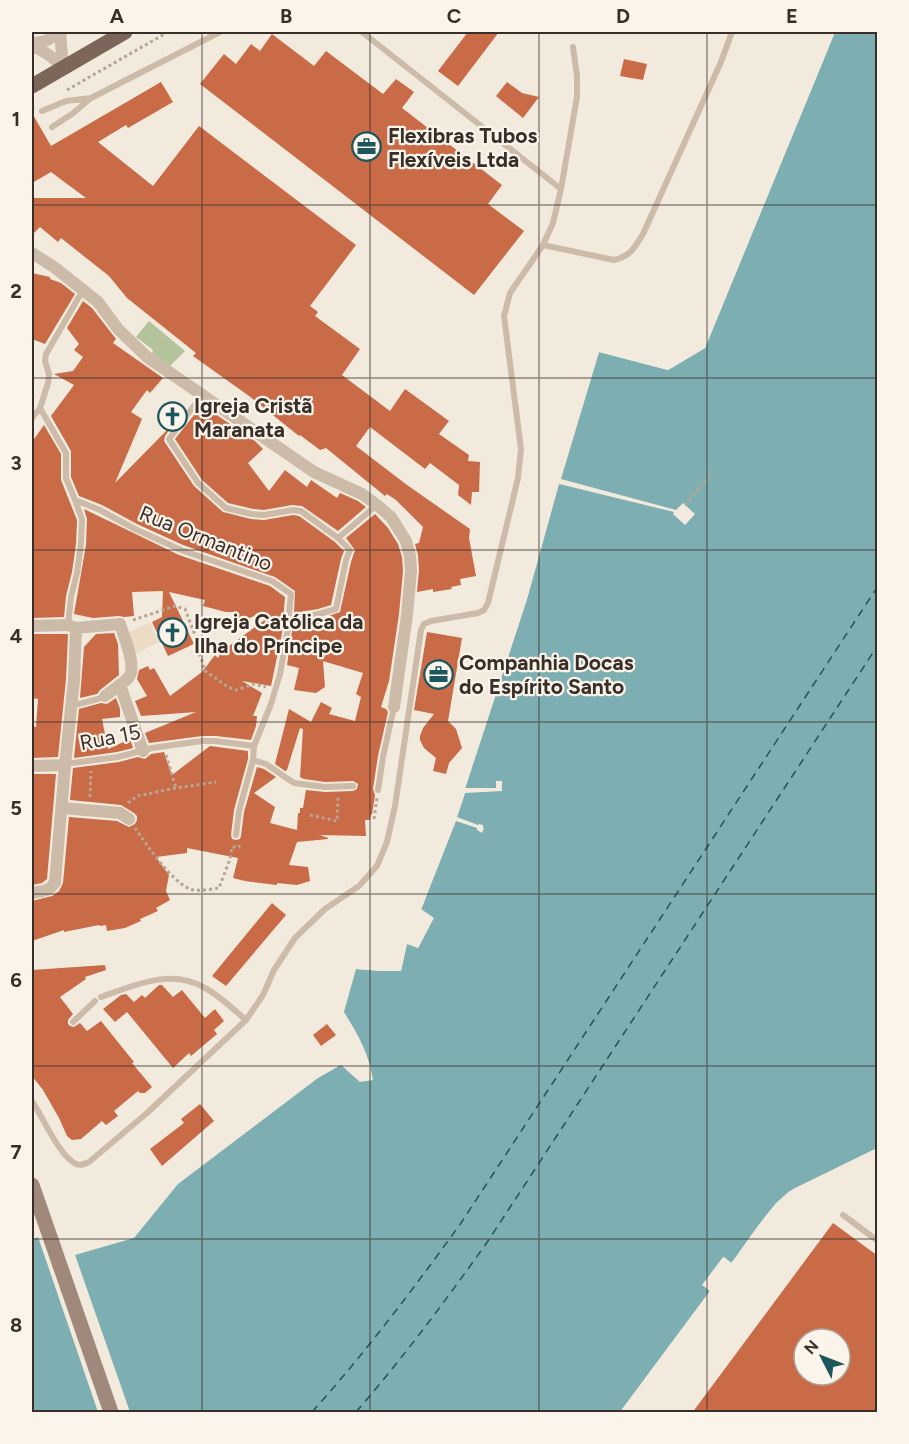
<svg xmlns="http://www.w3.org/2000/svg" width="909" height="1444" font-family="Figtree,sans-serif">
	<rect width="100%" height="100%" fill="#f3eade"/>
	<path fill="#b5c39d" d="M149,321L185,351L170,366L152,353L153,350L136,337Z"/>
	<path fill="#ecdcc5" d="M150,622L159,642L136,654L126,634Z"/>
	<path fill="#7caeb2" d="M835,32H877V1148L795,1188C771,1202 749,1240 731,1263L724,1257L703,1285L710,1291L620,1412H32V1239L46,1235L68,1257L134,1238L178,1184L318,1078L341,1065L360,1082L373,1080C369,1053 358,1035 344,1012L356,969L382,971H401L407,943L418,948L433,918L421,910L456,820L465,793V789L527,599L559,483L599,352L668,370L705,348Z"/>
	<path fill="#f3eade" d="M832,32H835L705,348L668,370L599,352L561,479L676,510L683,503L695,514L685,525L673,514L674,512L559,484L527,599L465,788H496V781H502V791L465,793L457,817L478,825L479,824L483,825V827L484,828L482,833L477,830V828L456,821L421,909L434,918L418,948L407,944L401,971H382L356,969L357,966L382,968H398L405,942L408,940L417,944L430,919L419,912L418,909L453,819L462,792V788L524,598L557,482L596,350L600,349L667,367L703,345Z
		M790,1191L792,1193L779,1205L734,1265L730,1266L724,1261L707,1284L713,1289V1293L623,1412H620L710,1291L702,1285L723,1257L732,1263L776,1203Z
		M46,1232L69,1254L74,1252L130,1412H98L37,1234Z"/>
	<g fill="none" stroke-linecap="round" stroke-linejoin="round">
		<path stroke="#1d565d" stroke-width="1.5" stroke-dasharray="8 6" stroke-linecap="butt" d="M312,1412C366,1352 414,1288 461,1223L878,586
			M356,1412C403,1358 446,1300 488,1241L878,645"/>
	</g>
	<path fill="#c96b47" fill-rule="evenodd" d="M468,32H499L458,86L438,71Z
		M272,34L314,66L326,51L383,94L396,79L414,92L402,108L502,185L488,204L524,231L474,295L200,84L224,54L236,64L251,44L260,51Z
		M624,59L647,64L643,80L620,76Z
		M161,82L173,102L128,128L126,125L98,142L153,186L199,126L356,245L310,306L318,312L315,316L360,349L342,375L390,411L405,389L449,421L439,434L469,455L468,461L480,462L479,492H472L471,505L458,495L459,485L430,463L425,469L370,427L356,446L407,485L470,529L469,538L476,576L460,579L461,585L451,587L452,589L433,592V589L417,592L419,570L418,555L415,544L419,543L423,527L396,500L387,494L385,496L326,448L320,450L300,435L299,436L249,396L193,356L196,353L127,298L109,276L61,238L58,242L40,227L32,235V198H86L51,172L32,183V113L51,146Z
		M507,82L522,93L539,97L523,118L496,96Z
		M32,273L50,277V279L61,283L75,294L45,344L32,339Z
		M83,301L92,308L116,339L113,343L163,378L150,393L147,390L131,412L142,419L115,483L169,428L160,420L175,404L183,411L165,436L164,441L194,486L223,512L251,519L264,520L293,515L299,516L335,542L344,551L341,559L331,605L318,609L294,613L295,591L275,577L183,545L137,524L102,505L79,496L71,477V451L51,416L74,385L54,374L73,371L83,357L74,350L79,344L67,328Z
		M202,405L255,441L263,449L248,463L269,491L285,470L307,487L311,480L337,498L340,493L358,501L366,507L338,531L302,506L292,505L264,510L253,509L228,503L202,480L175,439Z
		M44,425L61,454V480L77,520L76,544L72,572L66,596L64,617L32,618V442Z
		M84,509L179,555L270,586L285,597L282,633L271,686L242,681L262,693L253,716H257L256,726L251,740L216,736H202L149,743L145,733L196,712L141,716L135,701L147,696L137,679L139,670L148,666L150,670L154,668L170,696L202,672L215,655L218,658L221,652L266,619L262,612L232,627L238,612H226L203,606L205,600L169,592L194,644L168,656L152,622L162,617L163,591L132,592L134,616L124,617L119,616L93,618L74,614L86,545L87,519Z
		M375,514L388,528L398,544L402,557L403,571L399,614L389,681L381,707L386,709L388,712L378,756L373,789L375,795L372,815L371,814L370,820H365L366,836L320,835L328,838V839L297,842L289,865L308,867L310,881L297,885L277,883V885L245,881L233,878L238,858L187,848V853L156,857L169,875L166,891L170,900L156,908L158,911L140,919L141,921L125,928L107,931L106,925L100,926L99,925L64,932V930L32,941V901L52,896L59,891L63,883L69,817L117,821L129,827L135,824L137,820V816L134,813L121,805L70,800L73,768L119,762L138,757L145,759L151,754L164,752L172,775L210,746L248,751V759L234,810L231,835L232,839L236,840L240,839L241,836L244,812L257,767L264,769L276,777L254,793L275,807L270,823L297,830L298,813H300V808H303L306,790L325,792L353,791L357,789L358,784L353,781L325,782L304,779L300,777L303,729L300,728L287,770L285,771L275,764L289,709L311,722L321,702L332,708L329,714L355,721L361,697L356,694L363,673L323,661L325,687L316,693L294,690L299,668L287,665L293,624L320,619L340,612L351,562L355,550L346,538Z
		M427,632L462,638L448,721L456,729L462,748L449,763L446,774L433,771L436,758L424,748L420,740V736L423,728L434,714L414,710Z
		M114,633L118,644L119,675L100,690L97,694L80,698L84,647L96,634Z
		M32,634H68L66,679L58,757L32,758V726L36,727L38,699L32,698Z
		M116,698L120,709V717L102,719L108,749L130,739L133,748L117,752L74,758L79,709L101,703L107,704Z
		M32,774H56L47,879L42,883L32,885Z
		M272,903L286,915L226,986L212,976Z
		M105,965L106,970L85,977L86,979L60,997L73,1014L68,1020V1024L70,1026L74,1027L80,1023L87,1031L101,1021L134,1062L132,1063L152,1087L145,1093H140L138,1091L114,1111L118,1116L106,1125L102,1121L81,1139L72,1140L67,1136L59,1118L43,1090L32,1076V970Z
		M159,985H162L173,997L182,990L205,1018L215,1009L224,1021L214,1030L217,1034L191,1056L189,1053L173,1068L127,1012L115,1022L103,1009L121,995L126,994L134,1002L142,995L145,998Z
		M327,1024L336,1035L321,1046L313,1035Z
		M200,1104L214,1121L162,1166L150,1149L184,1123L181,1119Z
		M833,1223L878,1256V1413H692ZM804,1339H840V1375H804Z"/>
	<g fill="none" stroke-linecap="round" stroke-linejoin="round">
		<path stroke="#b8a594" stroke-width="3" stroke-dasharray="3 3" stroke-linecap="butt" d="M67,90L168,32
			M159,421L167,428
			M685,505L713,472
			M133,620L175,606L185,609L200,648V656L203,663L204,670L228,687L236,690L254,684L266,687
			M166,755L176,788
			M90,797L91,771
			M128,803L137,796L176,788L216,782
			M310,815L337,821L338,797
			M374,819L377,798
			M135,828C146,844 172,882 190,889C198,892 210,889 219,888L230,859L232,847H239V845"/>
		<path stroke="#ccbba9" stroke-width="6" d="M362,32L561,189
			M42,111L66,101L91,98
			M52,127L72,114L91,98L220,32
			M543,245L614,260C631,256 634,248 643,234L721,62L732,32
			M202,395L169,439L198,483L226,508L252,514L264,515L293,510L301,511L338,538L350,550L346,560L336,609L319,614L289,619
			M40,408L66,453V478L75,500L82,519L81,544L77,573L71,597L68,625
			M32,418L40,408L48,383L49,374L45,361L46,354L83,290
			M75,500L100,510L135,529L181,550L272,581L291,594L287,634L280,674L271,704L254,746L253,760L239,811L236,835
			M338,538L377,505
			M71,706L98,699L105,696
			M253,760L266,764L294,783L325,787L353,786
			M65,764L118,757L152,748L202,741H215L254,746
			M378,790L383,757L394,707
			M101,997C135,985 171,968 205,988C220,996 233,1009 246,1020
			M73,1022L95,1001
			M32,1101C43,1117 59,1156 76,1164C81,1166 84,1164 89,1162L147,1113L246,1020L263,995L274,970L295,938L325,909L359,886L377,866L387,842L395,806L421,630L424,624L431,621L478,613L484,610L488,603L518,478L521,449L504,316L510,293L543,245L553,223L561,189L577,97V76L573,47
			M843,1215L878,1241"/>
		<path stroke="#ccbba9" stroke-width="12" d="M60,32L63,67
			M32,43C41,42 51,42 55,32
			M32,46C45,51 53,57 63,67
			M32,253L54,267L98,302L118,329L147,357L314,472L362,494L377,505L391,517L406,541L410,556L411,571L407,615L394,707
			M32,626L68,625L76,628L120,624C124,637 137,666 129,677C123,684 112,690 105,696
			M120,685L143,751
			M32,766L65,765
			M62,808L120,813L129,819
			M32,893C41,891 50,892 55,882L65,765L74,680L76,628"/>
		<path stroke="#a0897b" stroke-width="15" d="M32,1185L111,1412"/>
		<path stroke="#7c665a" stroke-width="15" d="M32,86L125,32"/>
	</g>
	<path fill="none" stroke="#392f29" stroke-width="1.5" stroke-opacity="0.55" d="M202,32V1412M370,32V1412M539,32V1412M707,32V1412M32,205H878M32,378H878M32,550H878M32,722H878M32,894H878M32,1066H878M32,1239H878"/>
	<defs>
		<symbol id="office-ring" viewBox="-11 -11 22 22"><circle r="9.5" fill="#fbf4eb" stroke="#1d565d" stroke-width="1.5"/><path d="M-6-3h4V-5.5h4V-3h4V5H-6ZM-1-4.5V-3h2v-1.5ZM-6 0V1H6V0Z" fill="#1d565d"/></symbol>
		<symbol id="church-ring" viewBox="-11 -11 22 22"><circle r="9.5" fill="#fbf4eb" stroke="#1d565d" stroke-width="1.5"/><path d="M-1.2-6h2.4v3.5h3.3v2.4h-3.3V6h-2.4V-.1h-3.3v-2.4h3.3Z" fill="#1d565d"/></symbol>
	</defs>
	<g fill-rule="evenodd">
		<use href="#office-ring" x="350" y="130" width="33" height="33"/>
		<use href="#church-ring" x="156" y="400" width="33" height="33"/>
		<use href="#church-ring" x="156" y="616" width="33" height="33"/>
		<use href="#office-ring" x="422" y="658" width="33" height="33"/>
	</g>
	<g text-anchor="middle" dominant-baseline="central" stroke-width="4.5" stroke-linejoin="round" paint-order="stroke">
		<g font-size="21" font-weight="bold" fill="#392f29" stroke="#fbf4eb" text-anchor="start">
			<text x="388" y="135">Flexibras Tubos<tspan x="388" dy="24">Flexíveis Ltda</tspan></text>
			<text x="194" y="405">Igreja Cristã<tspan x="194" dy="24">Maranata</tspan></text>
			<text x="194" y="621">Igreja Católica da<tspan x="194" dy="24">Ilha do Príncipe</tspan></text>
			<text x="459" y="662">Companhia Docas<tspan x="459" dy="24">do Espírito Santo</tspan></text>
		</g>
		<g font-size="21" fill="#392f29" stroke="#fbf4eb">
			<text transform="translate(206 538) rotate(22)">Rua Ormantino</text>
			<text transform="translate(110 737) rotate(-11)">Rua 15</text>
		</g>
	</g>
	<rect width="909" height="1444" fill="none" stroke="#fbf4eb" stroke-width="66"/>
	<g transform="translate(822 1357) rotate(312)"><circle r="28" fill="#fbf4eb" stroke="#ada59d" stroke-width="1.5"/>
	<path d="M0-4.5L10 22L0 15L-10 22Z" fill="#1d565d"/>
	<text y="-9" font-size="16" font-weight="bold" text-anchor="middle" fill="#392f29">N</text>
	</g>
	<rect x="33" y="33" width="843" height="1378" fill="none" stroke="#392f29" stroke-width="2"/>
	<g font-size="20" text-anchor="middle" font-weight="bold" fill="#392f29">
		<text x="117" y="23">A</text>
		<text x="286" y="23">B</text>
		<text x="454" y="23">C</text>
		<text x="623" y="23">D</text>
		<text x="792" y="23">E</text>
		<text x="16" y="126">1</text>
		<text x="16" y="298">2</text>
		<text x="16" y="470">3</text>
		<text x="16" y="643">4</text>
		<text x="16" y="815">5</text>
		<text x="16" y="987">6</text>
		<text x="16" y="1159">7</text>
		<text x="16" y="1332">8</text>
	</g>
</svg>
